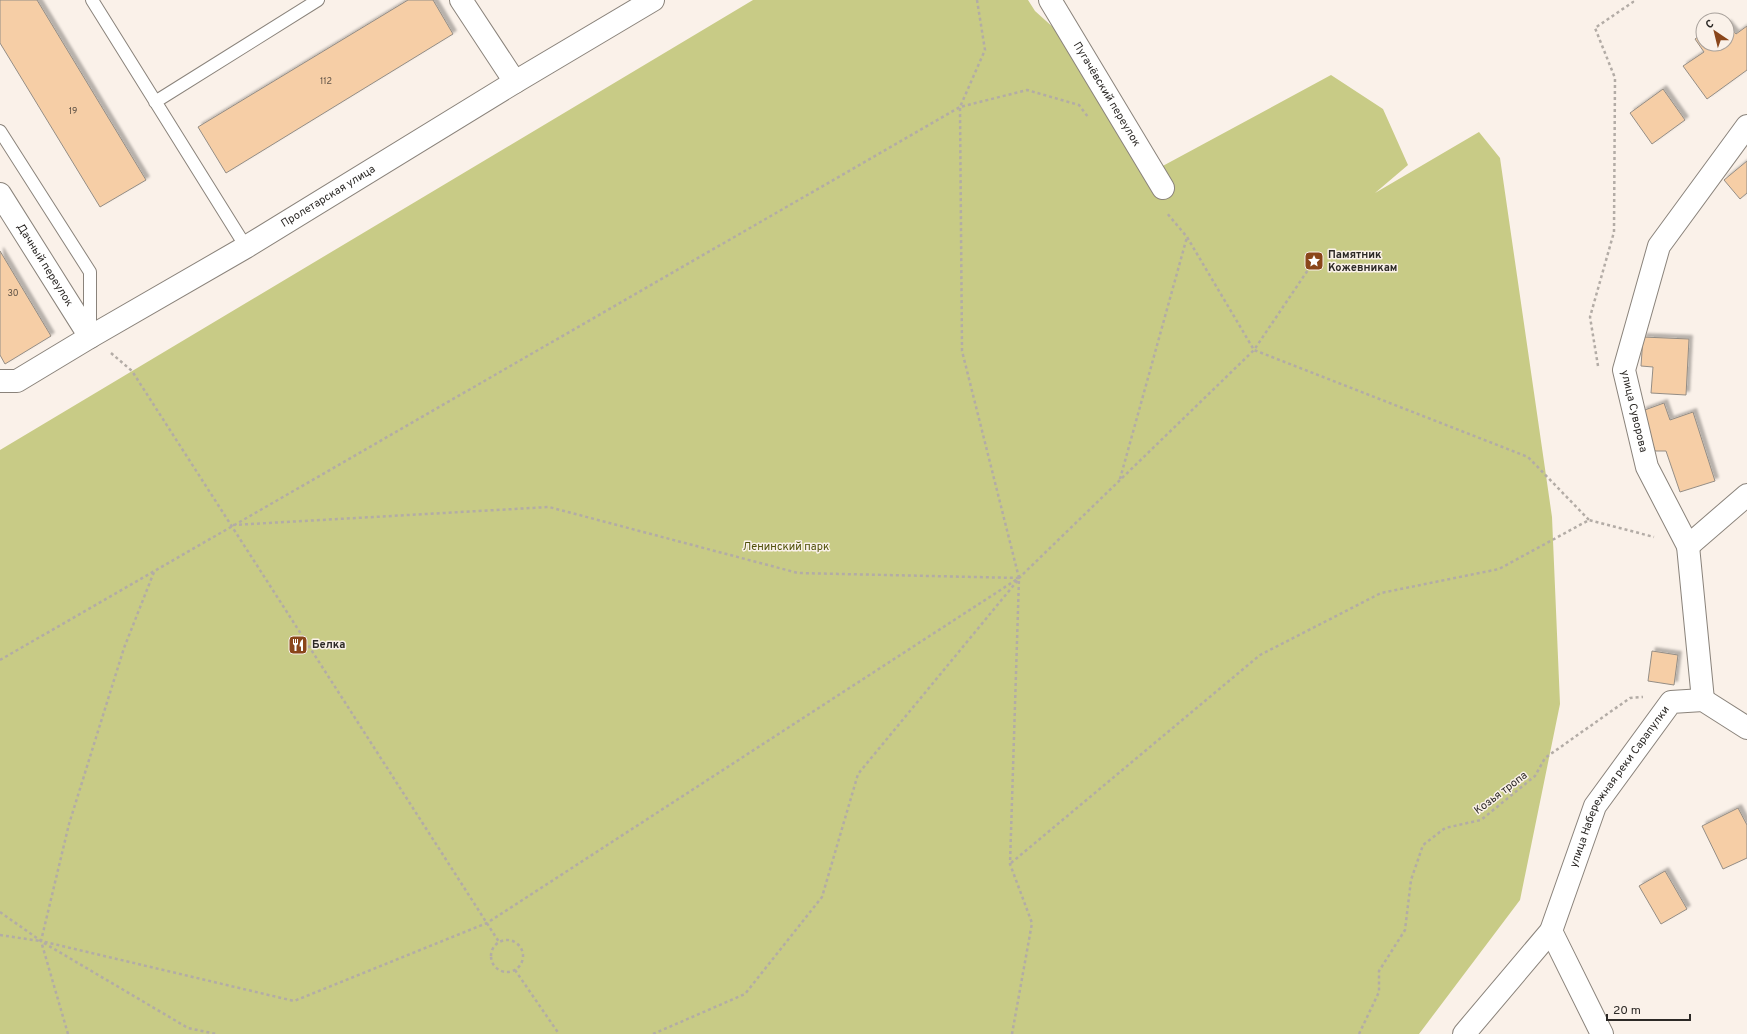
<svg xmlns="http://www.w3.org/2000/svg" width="1747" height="1034" font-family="Overpass,sans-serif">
	<defs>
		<filter id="shadow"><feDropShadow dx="3.5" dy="-3.5" stdDeviation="1" flood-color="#0004"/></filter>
	</defs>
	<rect width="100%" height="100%" fill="#faf1e9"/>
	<path fill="#c8cb86" d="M753,0H1028L1035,11L1105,74L1159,168L1331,75L1383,109L1408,165L1375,193L1479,132L1500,158L1552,517L1560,704L1520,900L1419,1034H0V450Z"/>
	<path fill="#f6cea6" stroke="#948d85" filter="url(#shadow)" d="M0,0H37L146,180L100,207L0,43Z
		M408,0H433L453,34L226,173L198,127Z
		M1727,23L1736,34L1747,26V70L1707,99L1683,66L1704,52L1695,39L1703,33V44H1727Z
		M1663,89L1685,120L1652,144L1630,113Z
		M1747,161V193L1740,199L1724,180Z
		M0,251L51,336L5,364L0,355Z
		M1643,337L1689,339L1686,395L1651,393L1653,367L1641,366Z
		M1664,403L1670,420L1693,412L1715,481L1680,492L1666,451H1655L1642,411Z
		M1652,651L1678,655L1674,685L1648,681Z
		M1738,808L1747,825V858L1723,869L1702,826Z
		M1665,871L1687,909L1661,924L1639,886Z"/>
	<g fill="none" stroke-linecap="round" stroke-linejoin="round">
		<defs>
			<path id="lane" d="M92,0L246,247
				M155,102L318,0
				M0,131L90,272V331"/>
			<g id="street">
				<path d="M461,0L515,82"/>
				<path id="s1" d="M1050,0L1163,188"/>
				<path id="s2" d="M1747,126L1659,246L1624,370L1647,467L1688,546L1747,495"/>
				<path id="s3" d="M0,194L90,337"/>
				<path id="s4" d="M0,381H17L90,337L246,247L515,82L653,0"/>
				<path d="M1688,546L1703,700"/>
				<path d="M1551,931L1602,1034"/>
				<path id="s5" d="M1464,1034L1551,931L1595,806L1671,702L1703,700L1747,728"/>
			</g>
		</defs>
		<use href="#lane" stroke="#8a837b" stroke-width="14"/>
		<use href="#street" stroke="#8a837b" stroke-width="24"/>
		<path stroke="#b3aca6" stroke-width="2.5" stroke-dasharray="3 3" stroke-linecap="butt" d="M977,0L985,50L960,107L962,351L1019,578L1010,864L1032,923L1012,1034
			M1314,261L1254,350L1528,457L1589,520
			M111,353L132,371L499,942
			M1598,366L1590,317L1614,232L1615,78L1595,28L1633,2L1632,0
			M1120,479L1187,237
			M233,525L549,507L798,573L1019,578
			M0,660L960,107L1027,90L1079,105L1088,117
			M1011,863L1260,655L1381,593L1499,569L1589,520L1654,537
			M0,912L41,941L294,1001L487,923L1019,578L1254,350L1187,237L1166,212
			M0,935L40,941
			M491 956a16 16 0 1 1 32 0a16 16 0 1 1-32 0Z
			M44,943L188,1028L216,1034
			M515,970L559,1034
			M68,1034L41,941L69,824L124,648L154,572
			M653,1034L745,994L822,897L858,774L1018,580
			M1359,1034L1379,992V971L1405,930L1411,880L1423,845L1445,828L1481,820L1535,776L1545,758L1630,698L1643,697"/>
		<use href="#lane" stroke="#fff" stroke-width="12"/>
		<use href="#street" stroke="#fff" stroke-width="22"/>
	</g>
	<defs>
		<symbol id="sight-square" viewBox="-11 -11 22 22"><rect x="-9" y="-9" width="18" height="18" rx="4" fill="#8a461b" stroke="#faf1e9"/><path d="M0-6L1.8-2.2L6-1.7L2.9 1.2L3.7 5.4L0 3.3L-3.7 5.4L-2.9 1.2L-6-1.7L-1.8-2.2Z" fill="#fff"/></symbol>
		<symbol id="restaurant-square" viewBox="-11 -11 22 22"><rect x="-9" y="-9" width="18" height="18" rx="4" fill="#8a461b" stroke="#faf1e9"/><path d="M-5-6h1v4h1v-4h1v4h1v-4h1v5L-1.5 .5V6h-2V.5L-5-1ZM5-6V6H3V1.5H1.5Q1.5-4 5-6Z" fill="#fff"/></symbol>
	</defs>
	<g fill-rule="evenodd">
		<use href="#sight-square" x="1303" y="250" width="22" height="22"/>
		<use href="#restaurant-square" x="287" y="634" width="22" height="22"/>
	</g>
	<g text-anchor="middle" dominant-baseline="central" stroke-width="3" stroke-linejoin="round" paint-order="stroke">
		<g font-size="9" fill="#5e5246">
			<text x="326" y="81">112</text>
			<text x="73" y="111">19</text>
			<text x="13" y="293">30</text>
		</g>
		<g font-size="11" fill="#2c2926" stroke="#faf1e9">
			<text stroke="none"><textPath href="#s1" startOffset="110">Пугачёвский переулок</textPath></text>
			<text stroke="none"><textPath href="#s4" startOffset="379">Пролетарская улица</textPath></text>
			<text stroke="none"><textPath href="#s3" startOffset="84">Дачный переулок</textPath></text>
			<text stroke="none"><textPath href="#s2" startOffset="320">улица Суворова</textPath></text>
			<text stroke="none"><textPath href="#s5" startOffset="296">улица Набережная реки Сарапулки</textPath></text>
			<text transform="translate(1501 793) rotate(-37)">Козья тропа</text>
		</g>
		<g font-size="11" font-weight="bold" fill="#2c2926" stroke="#faf1e9" text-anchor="start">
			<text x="1328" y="255">Памятник<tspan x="1328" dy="13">Кожевникам</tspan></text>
			<text x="312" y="645">Белка</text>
		</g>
		<g font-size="11" fill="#50510a" stroke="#faf1e9">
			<text x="786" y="547">Ленинский парк</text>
		</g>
	</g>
	<g transform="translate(1715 32) rotate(325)"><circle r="19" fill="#faf1e9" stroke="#a8a19b"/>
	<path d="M0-3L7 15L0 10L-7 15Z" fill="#8a461b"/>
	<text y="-6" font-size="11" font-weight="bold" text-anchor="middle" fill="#2c2926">С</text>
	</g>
	<path d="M1607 1014v6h83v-6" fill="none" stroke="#2c2926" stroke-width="2"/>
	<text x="1613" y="1014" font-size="12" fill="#2c2926" stroke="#faf1e9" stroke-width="3" paint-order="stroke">20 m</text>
</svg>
